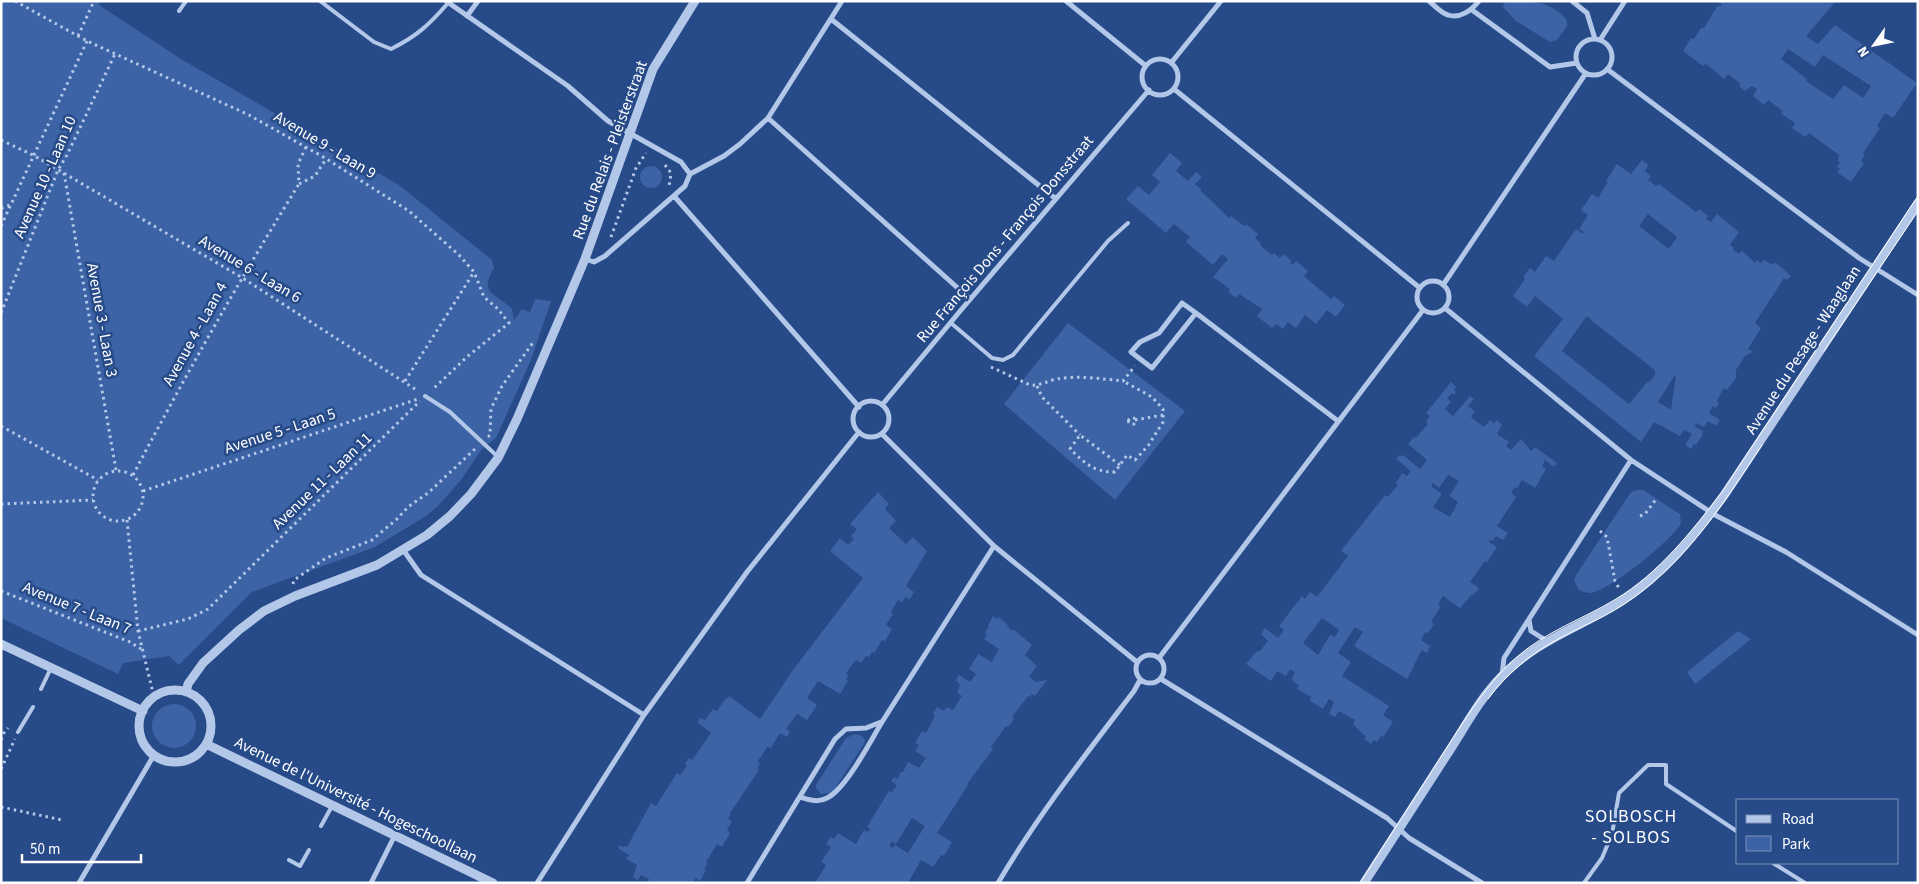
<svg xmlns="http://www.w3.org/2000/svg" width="1919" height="884" font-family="'Source Sans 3',sans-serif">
	<rect width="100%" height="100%" fill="#274a88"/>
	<path fill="#3c63a5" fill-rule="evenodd" d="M1,1H100L99,5L181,59L399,185L492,260L494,268C478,294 496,293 512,309L514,320L522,309L530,312L535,299L551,301L531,360L496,438L482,449L461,480L438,506L426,516L375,547L252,592L179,665L169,656L123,663L118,674L1,618Z
		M1505,1C1525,1 1545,0 1560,13C1564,17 1568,19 1567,26L1557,40L1550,42L1516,21L1503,7Z
		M1720,1H1836L1806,36L1818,44L1835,25L1917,83L1893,118L1885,113L1877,126L1880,128L1863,153L1865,155L1861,161L1864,163L1851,182L1837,172L1840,169L1837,166L1840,163L1838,161L1839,155L1809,133L1805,137L1792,128L1795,123L1781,114L1783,111L1768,100L1764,105L1753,96L1757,89L1752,86L1745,91L1739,86L1741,84L1728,74L1724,79L1706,64L1703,66L1683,51L1691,38L1694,39L1701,28H1704L1718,5L1720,7L1722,4L1719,3ZM1788,49L1815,67L1823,55L1871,86L1863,98L1844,85L1833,99L1806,81L1807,79L1781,59Z
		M1170,153L1182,163L1176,171L1188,181L1196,172L1202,177L1195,184L1201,189V191L1229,218L1231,216L1244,226L1246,224L1258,234L1255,238L1261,243L1260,245L1272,255L1274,253L1280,258L1283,254L1292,261L1290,263L1293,265L1296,261L1308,271L1304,276L1331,299L1334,296L1345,305L1336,317L1327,310L1316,324L1305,315L1296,328L1288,322L1283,329L1276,324L1272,328L1257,316L1262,309L1239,294L1236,298L1228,292L1230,289L1213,277L1228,259L1222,254L1213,265L1186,242L1190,237L1174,224L1166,233L1126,199L1138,186L1149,195L1160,182L1152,175Z
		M1642,160L1648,165L1645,171L1651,176L1648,180L1656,186L1659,184L1696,212L1699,209L1708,216L1706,219L1711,222L1717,214L1739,232L1730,245L1734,248L1733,250L1739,254L1742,251L1755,263L1757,260L1761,263L1764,260L1771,264L1776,263L1791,276L1787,280L1784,278L1755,323L1761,328L1748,349L1753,352L1745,356L1736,370V378L1727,390L1724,388L1717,401L1719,403L1716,408L1713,406L1709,413L1720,420L1716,426L1708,421L1704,427L1696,423L1695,426L1703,431L1702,433L1703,434L1696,445L1694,444L1691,449L1685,445L1692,434L1684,430L1680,436L1654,422L1641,442L1534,356L1563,319L1535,296L1527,307L1513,296L1525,279L1523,277L1530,268L1535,272L1546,256L1554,261L1576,229L1583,234L1584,232L1579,229L1588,215L1581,210L1592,194L1598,198L1608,182L1606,181L1617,164L1631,174ZM1648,214L1677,237L1669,249L1639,226ZM1586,317H1589L1592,321L1655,370V375L1649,382H1647L1629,404L1562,351ZM1675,375H1676L1671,410L1658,402Z
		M640 177a11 11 0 1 1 22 0a11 11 0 1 1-22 0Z
		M1068,323L1185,411L1115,500L1004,404Z
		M1451,382L1456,387L1454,390L1456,392L1454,395L1452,393L1447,398L1451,402L1445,409L1453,416L1470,396L1474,399L1468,406L1475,411L1471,417L1484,427L1490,420L1494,423L1497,420L1502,425L1497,434L1509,442L1506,446L1511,450L1521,439L1531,451L1535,447L1557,463L1554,467L1545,460L1542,466L1546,469L1535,488L1522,480L1517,488L1515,487L1511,493L1516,497L1497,526L1508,533L1503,540L1496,536L1493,541L1490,540L1489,542L1497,547L1487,562L1485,561L1470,582L1479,588L1474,595L1472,594L1460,608L1443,596L1438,604L1441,606L1431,622L1434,624L1428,633L1425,632L1421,640L1430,646L1427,653L1422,650C1416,660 1413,669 1407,679L1354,646L1363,632L1355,627L1338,653L1351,662L1342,676L1389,706L1383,715L1393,722L1383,737L1381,736L1377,742L1374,740L1371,744L1364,739L1366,737L1353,724L1355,720L1339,711L1335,717L1329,714L1334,702L1329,699L1323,709L1310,701L1311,697L1297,689L1299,685L1294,682L1292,678L1295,672L1290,669L1286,676L1277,671L1271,681L1246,664L1257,651H1260L1268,641L1261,634L1265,628L1278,638L1284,630L1279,626L1302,596L1305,599L1310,592L1317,597L1348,556L1341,551L1385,495L1388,497L1398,485L1396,483L1402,473L1407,476L1411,471L1396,459L1399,455L1401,456L1403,455L1420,469L1427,460L1408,444L1414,437L1416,438L1428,424L1426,422L1430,416L1426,413ZM1448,475L1459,481L1449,496L1458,502L1450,517L1433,507L1442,494L1431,486L1433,483L1439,488ZM1322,618L1339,630L1335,637L1330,635L1318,655L1303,643Z
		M1637,490H1643L1680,514L1681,524C1670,541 1610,591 1590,593C1586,593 1582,591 1579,590L1574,581L1576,575L1631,492Z
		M878,492L889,504L885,509L896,521L889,528L906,544L913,537L927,551L906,586L914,592L910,599L905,597L902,602L898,600L891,612L893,614L886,625L892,629L885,641L882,640L874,653L872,652L869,657L866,656L861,663L856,660L846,673L848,675L846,679L848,681L840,694L818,681L807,698L817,705L807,720L797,714L786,729L790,731L787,737L780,733L771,748L767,747L758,761L760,764L757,768L759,770L730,813L731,814L728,819L732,821L727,830L730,833L722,847L717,844L706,862L707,864L704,869L706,870L700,881L696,878L692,883H647L649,879L641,875L638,880L633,877L637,865L626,859L629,855L618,848L620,845L623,847L625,846L627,847L651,803L656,806L677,773L680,775L687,766L685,764L689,758L692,760L711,733L697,722L700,718L705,720L713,709L717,711L726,698H728L729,696L760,719L793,670L863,578L830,551L840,538L848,545L854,539L851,536L857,529L850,524Z
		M993,616L997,619L999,617L1008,625L1007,626L1012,631L1013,629L1032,645L1025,655L1037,666L1029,677L1036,682L1047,680L1035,696L1032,694L1030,697L1028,696L1012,717L1014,719L1008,727L1006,726L991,747L993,749L967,784L968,785L937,833L952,842L944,856L941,855L933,867L921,860L908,883H815L826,865L821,862L831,847L826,844L831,837L834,839L838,833L856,844L864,830L868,832L870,829L867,827L889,791L892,792L897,785L891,781L894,777L897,779L901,772H903L908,762L919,768L926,758L915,751L919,745L915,743L922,731L926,733L935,716L933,714L937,707L944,711L947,707L953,710L962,696L957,693L960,685L956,680L959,675L970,682L976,674L969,669L978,654L992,662L999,649L984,639L987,635L985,633L989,626L988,625ZM912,818L925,826L908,853L895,845L893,848L889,846L892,841L896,844Z
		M1738,631L1751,639L1695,684L1687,672Z
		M152 726a22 22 0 1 1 44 0a22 22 0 1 1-44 0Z
		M855,734L862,736L865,740L864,744L834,790L830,793L821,794L816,788V785L846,738Z"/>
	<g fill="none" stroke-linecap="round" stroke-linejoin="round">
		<path stroke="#b3c8e9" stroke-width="3" stroke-dasharray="2.5 4" stroke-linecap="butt" d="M15,1L87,41L249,115L325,158L409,211L459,255L474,272L484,297L498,309L509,323L468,356L432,390
			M78,36L94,1
			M1,140L33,155L241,277L418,391
			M306,147L298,164L299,184L315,176L326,159
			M665,165L671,173L669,187
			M64,173L116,470
			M1,208L10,205
			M1,226L87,41
			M611,237L636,168L646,153
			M1,313L58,170L67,155L115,54
			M991,367L1030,385C1040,386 1047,381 1057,379C1076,375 1103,379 1123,381L1135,366
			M405,381L474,272
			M1037,386L1042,397L1080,435
			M1128.5 421a3.5 3.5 0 1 1 7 0a3.5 3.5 0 1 1-7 0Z
			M1135,420L1163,415
			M1,426L98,480
			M488,437L490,435L491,409L502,386L534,341
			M1120,465L1080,435L1070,449C1085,463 1093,472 1115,472L1127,455L1135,460L1148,446L1163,422V409L1152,397L1123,381
			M93 496a25 25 0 1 1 50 0a25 25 0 1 1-50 0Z
			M133,475C185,376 240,279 299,184
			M143,491L418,399
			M1,504L93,500
			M1640,516L1645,514L1657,498
			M127,520L138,631L154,697
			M1600,531L1607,537L1615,581L1620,590
			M293,584L294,580L326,558L372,540L397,519L408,507L428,493L476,448
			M1,591L130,642L141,649
			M138,631L188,619L208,609L420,401
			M1,740L4,733L8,728
			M1,769L15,739
			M1,807L62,820"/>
		<path stroke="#b3c8e9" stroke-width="4" d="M320,1L374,42L391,49C417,36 429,25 448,3
			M179,11L186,1
			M951,323L992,358L1003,360L1013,355L1108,241L1128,223
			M425,396L450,412L498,457
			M41,689L51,668
			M18,732L33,707
			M321,826L332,806
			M289,860L300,866L309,850
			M1773,863L1805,883
			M1584,883L1602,858L1612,834L1619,793L1648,765H1666V784L1738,832"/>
		<path stroke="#b3c8e9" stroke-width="5" d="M446,1L568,86L608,121L681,162L690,174
			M1066,1L1146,66
			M1429,1C1434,5 1441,13 1448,15C1460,19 1472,10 1479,1
			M1572,1L1587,13L1595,39
			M1472,10L1550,67L1577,63
			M467,16L478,1
			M831,19L1056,199
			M1576 57a18 18 0 1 1 36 0a18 18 0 1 1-36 0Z
			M1600,40L1625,1
			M1142 77a18 18 0 1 1 36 0a18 18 0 1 1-36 0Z
			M1171,63L1221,1
			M1607,69L1859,258L1918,295
			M1174,89L1420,288
			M768,118L970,299
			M674,196L859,407
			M585,259L594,262L605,256L685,186L690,174L724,156L740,144L768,118L842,1
			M1417 297a16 16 0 1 1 32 0a16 16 0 1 1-32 0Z
			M1443,285L1586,73
			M1445,308L1631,460L1715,515L1786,552L1918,635
			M1196,313L1152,368L1131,352L1140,342L1159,333L1182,303L1196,313L1338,421
			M853 419a18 18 0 1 1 36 0a18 18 0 1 1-36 0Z
			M882,405L961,310L1149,90
			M882,434L994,546L1137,662
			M404,551L421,575L644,715
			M1529,620L1531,631L1547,641
			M1136 669a14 14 0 1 1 28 0a14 14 0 1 1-28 0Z
			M1159,658L1423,310
			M1502,675L1504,658L1631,460
			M1161,679L1387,818L1409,838L1482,883
			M800,797C810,800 818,803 827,798C846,789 871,740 882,722L994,546
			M79,883L154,755
			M371,883L395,835
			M537,883L644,715L747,572L859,432
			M747,883L835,739L846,729L866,728L881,722
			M998,883C1038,815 1086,754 1134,691L1140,680"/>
		<path stroke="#b3c8e9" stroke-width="9" d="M1,644L143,711
			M139 726a36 36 0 1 1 72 0a36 36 0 1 1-72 0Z
			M186,692L188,684L203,663L239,630L264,611L295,596L377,565L427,535L450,516L471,494L498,458L517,419L585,259L653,69L695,1
			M206,744L493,883
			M1364,883C1392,840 1420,796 1448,753C1465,727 1480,698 1502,676C1536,641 1580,627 1620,602C1663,575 1696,534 1725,494L1918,203"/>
		<path stroke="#fff" stroke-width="1" d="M1824,351L1918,211
			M1488,699C1507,673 1532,653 1560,638C1585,625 1610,615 1633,598C1689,558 1725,501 1762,445
			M1360,883C1387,840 1415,798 1442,755C1465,720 1486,683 1518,656C1547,631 1583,619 1616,599C1659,573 1692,531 1722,492L1918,196"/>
	</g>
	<g text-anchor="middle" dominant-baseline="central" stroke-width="5" stroke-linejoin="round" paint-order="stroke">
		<g font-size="16" fill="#fff" stroke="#274a88">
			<text transform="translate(325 145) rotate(31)">Avenue 9 - Laan 9</text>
			<text transform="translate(610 150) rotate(-70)">Rue du Relais - Pleisterstraat</text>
			<text transform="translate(45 177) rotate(-66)">Avenue 10 - Laan 10</text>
			<text transform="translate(1005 239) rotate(-50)">Rue François Dons - François Donsstraat</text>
			<text transform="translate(250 269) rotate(31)">Avenue 6 - Laan 6</text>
			<text transform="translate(102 320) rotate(80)">Avenue 3 - Laan 3</text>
			<text transform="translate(195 334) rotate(-61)">Avenue 4 - Laan 4</text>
			<text transform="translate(1803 350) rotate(-57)">Avenue du Pesage - Waaglaan</text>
			<text transform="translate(280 431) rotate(-18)">Avenue 5 - Laan 5</text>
			<text transform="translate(322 481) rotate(-44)">Avenue 11 - Laan 11</text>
			<text transform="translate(77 608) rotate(22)">Avenue 7 - Laan 7</text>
			<text transform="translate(356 800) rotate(26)">Avenue de l'Université - Hogeschoollaan</text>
		</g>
		<g font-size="18" letter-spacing="1" fill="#fff" stroke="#274a88">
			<text x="1631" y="816">SOLBOSCH<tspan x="1631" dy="21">- SOLBOS</tspan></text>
		</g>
	</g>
	<rect width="1919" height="884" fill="none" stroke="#ffffff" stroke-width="5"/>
	<rect x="1736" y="799" width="162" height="65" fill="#274a88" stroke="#7d92b8"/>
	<rect x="1746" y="815" width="25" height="8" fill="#b3c8e9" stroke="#7d92b8"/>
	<text x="1782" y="824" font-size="15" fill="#ffffff">Road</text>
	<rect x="1746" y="836" width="25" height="15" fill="#3c63a5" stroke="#7d92b8"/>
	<text x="1782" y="849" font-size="15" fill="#ffffff">Park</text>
	<g transform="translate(1874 45) rotate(237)" stroke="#274a88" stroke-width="4" paint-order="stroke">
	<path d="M0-4L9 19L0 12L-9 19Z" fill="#ffffff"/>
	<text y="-8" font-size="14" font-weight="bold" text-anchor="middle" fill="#ffffff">N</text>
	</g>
	<path d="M22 854v8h119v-8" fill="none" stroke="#ffffff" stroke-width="2.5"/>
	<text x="30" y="854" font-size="15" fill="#ffffff" stroke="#274a88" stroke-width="4" paint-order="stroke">50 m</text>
</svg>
